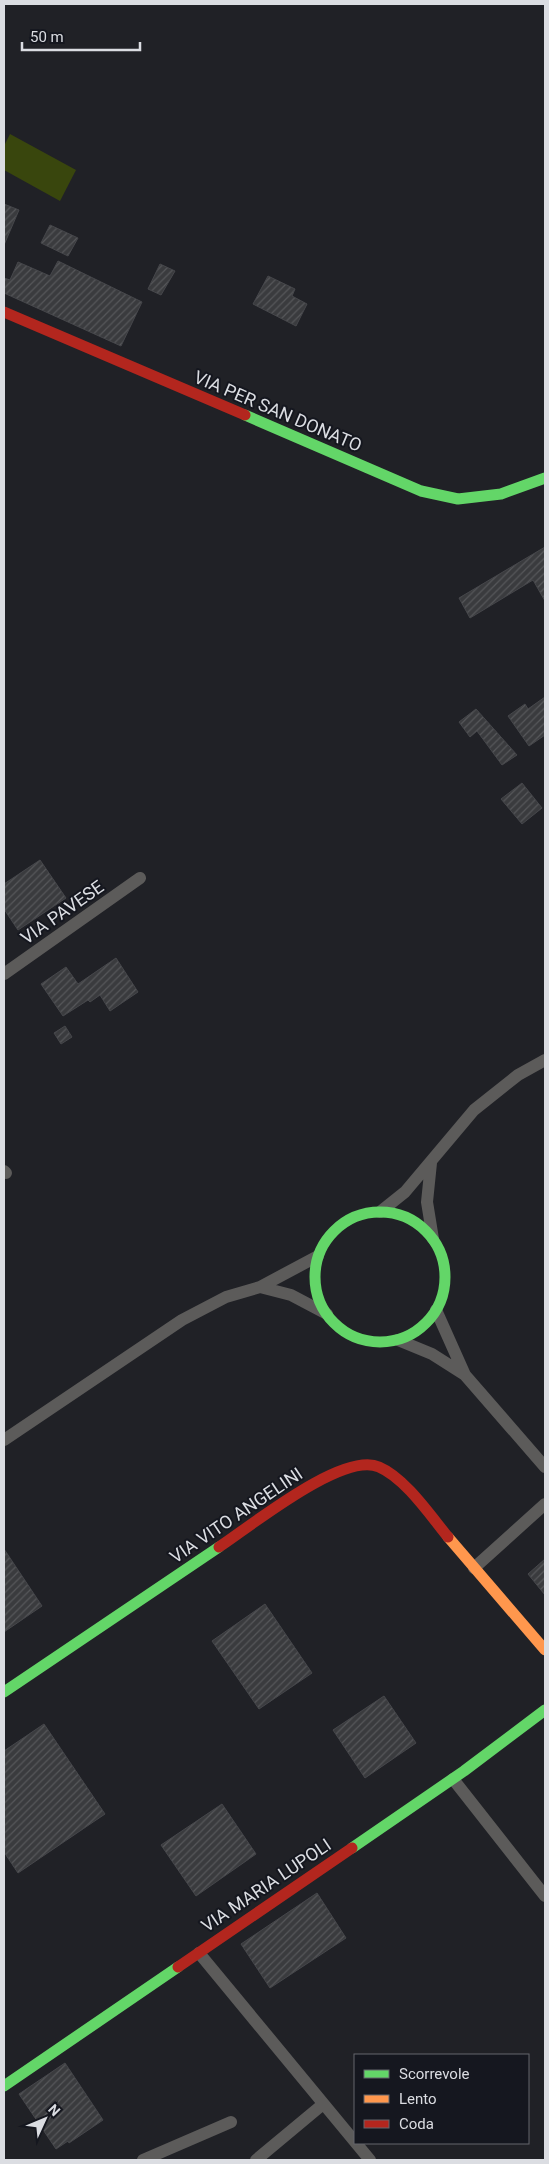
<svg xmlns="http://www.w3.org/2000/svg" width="549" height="2164" font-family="Roboto,sans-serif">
	<defs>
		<pattern id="building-hatch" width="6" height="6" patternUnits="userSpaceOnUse" patternTransform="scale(1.25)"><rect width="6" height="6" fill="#3a3b3e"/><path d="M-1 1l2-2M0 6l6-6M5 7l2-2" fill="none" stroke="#56575a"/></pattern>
	</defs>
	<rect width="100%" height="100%" fill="#202126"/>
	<path fill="#39460d" d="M10,134L76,170L60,201L4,170V146Z"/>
	<path fill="url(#building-hatch)" stroke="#46474b" d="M4,204L19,210L4,245Z
		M50,225L78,238L68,256L41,243Z
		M58,261L142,302L121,346L4,293V278L10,280L18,262L50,276Z
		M160,264L175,271L161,295L148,289Z
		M268,276L295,289L292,296L307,304L296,326L253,304Z
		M545,547V601L533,580L470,618L459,598Z
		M545,697V735L529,746L508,716L525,704L528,709Z
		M476,709L517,755L502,765L477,731L470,737L459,722Z
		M522,783L542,808L522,824L501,799Z
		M40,860L66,898L18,930L4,909V884Z
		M116,958L138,992L110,1011L100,995L90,1002L88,1000L63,1016L41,984L66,967L78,984Z
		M65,1026L72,1037L61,1044L54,1033Z
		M4,1549L42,1606L4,1632Z
		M545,1559V1595L528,1574Z
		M265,1604L312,1673L259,1709L212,1641Z
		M384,1696L416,1743L365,1778L333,1730Z
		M44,1724L105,1814L18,1873L4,1852V1751Z
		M222,1804L256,1854L196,1896L161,1845Z
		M317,1893L346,1938L270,1988L241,1944Z
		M65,2063L103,2120L69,2143L68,2141L56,2149L19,2094Z"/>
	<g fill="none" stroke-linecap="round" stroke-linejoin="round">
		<path stroke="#5c5b5a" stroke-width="12" d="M4,974L140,878
			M431,1163L427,1202L433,1239
			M4,1171L6,1173
			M380,1212L405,1192L474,1110L518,1075L545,1060
			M260,1287L291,1295L327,1314
			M436,1310L465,1375L545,1467
			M398,1340L432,1354L465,1375
			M4,1440L182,1320L226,1297L260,1287L318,1256
			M474,1568L545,1504
			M453,1779L545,1896
			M199,1953L370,2160
			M143,2160L231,2122
			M256,2160L322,2105"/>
		<path stroke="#63d668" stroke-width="11" d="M245,415L421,491L458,499L501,494L545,478
			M315 1277a65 65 0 1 1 130 0a65 65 0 1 1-130 0Z
			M4,1692L219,1547
			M352,1848L464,1771L545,1710
			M4,2086L178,1967"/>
		<path stroke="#ff974d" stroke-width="11" d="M448,1537L545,1650"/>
		<path stroke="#b3261e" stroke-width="11" d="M4,312L245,415
			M219,1547C251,1526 343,1451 379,1467C405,1478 430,1515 448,1537
			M178,1967L352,1848"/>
	</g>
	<g text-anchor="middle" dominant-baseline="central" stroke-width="4" stroke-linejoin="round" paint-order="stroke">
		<g font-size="18" fill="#dbdde2" stroke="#15171f">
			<text transform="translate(278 411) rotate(23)">VIA PER SAN DONATO</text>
			<text transform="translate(62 912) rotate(-35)">VIA PAVESE</text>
			<text transform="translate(236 1515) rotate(-34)">VIA VITO ANGELINI</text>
			<text transform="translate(266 1885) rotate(-34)">VIA MARIA LUPOLI</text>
		</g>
	</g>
	<rect width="549" height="2164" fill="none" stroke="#dbdde2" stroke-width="10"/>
	<rect x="354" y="2054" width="175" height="90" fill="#15171f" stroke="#64666d"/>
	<rect x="364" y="2070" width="25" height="8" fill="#63d668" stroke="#64666d"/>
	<text x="399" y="2079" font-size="15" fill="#dbdde2">Scorrevole</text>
	<rect x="364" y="2095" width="25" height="8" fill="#ff974d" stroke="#64666d"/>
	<text x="399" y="2104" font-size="15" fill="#dbdde2">Lento</text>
	<rect x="364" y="2120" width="25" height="8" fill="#b3261e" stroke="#64666d"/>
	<text x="399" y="2129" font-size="15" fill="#dbdde2">Coda</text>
	<g transform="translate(45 2119) rotate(46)" stroke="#15171f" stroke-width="4" paint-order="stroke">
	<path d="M0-4L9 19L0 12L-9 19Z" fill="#dbdde2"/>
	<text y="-8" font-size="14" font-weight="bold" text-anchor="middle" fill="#dbdde2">N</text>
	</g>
	<path d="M22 42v8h118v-8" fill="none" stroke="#dbdde2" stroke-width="2.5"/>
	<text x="30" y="42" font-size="15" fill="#dbdde2" stroke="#15171f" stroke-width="4" paint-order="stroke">50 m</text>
</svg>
